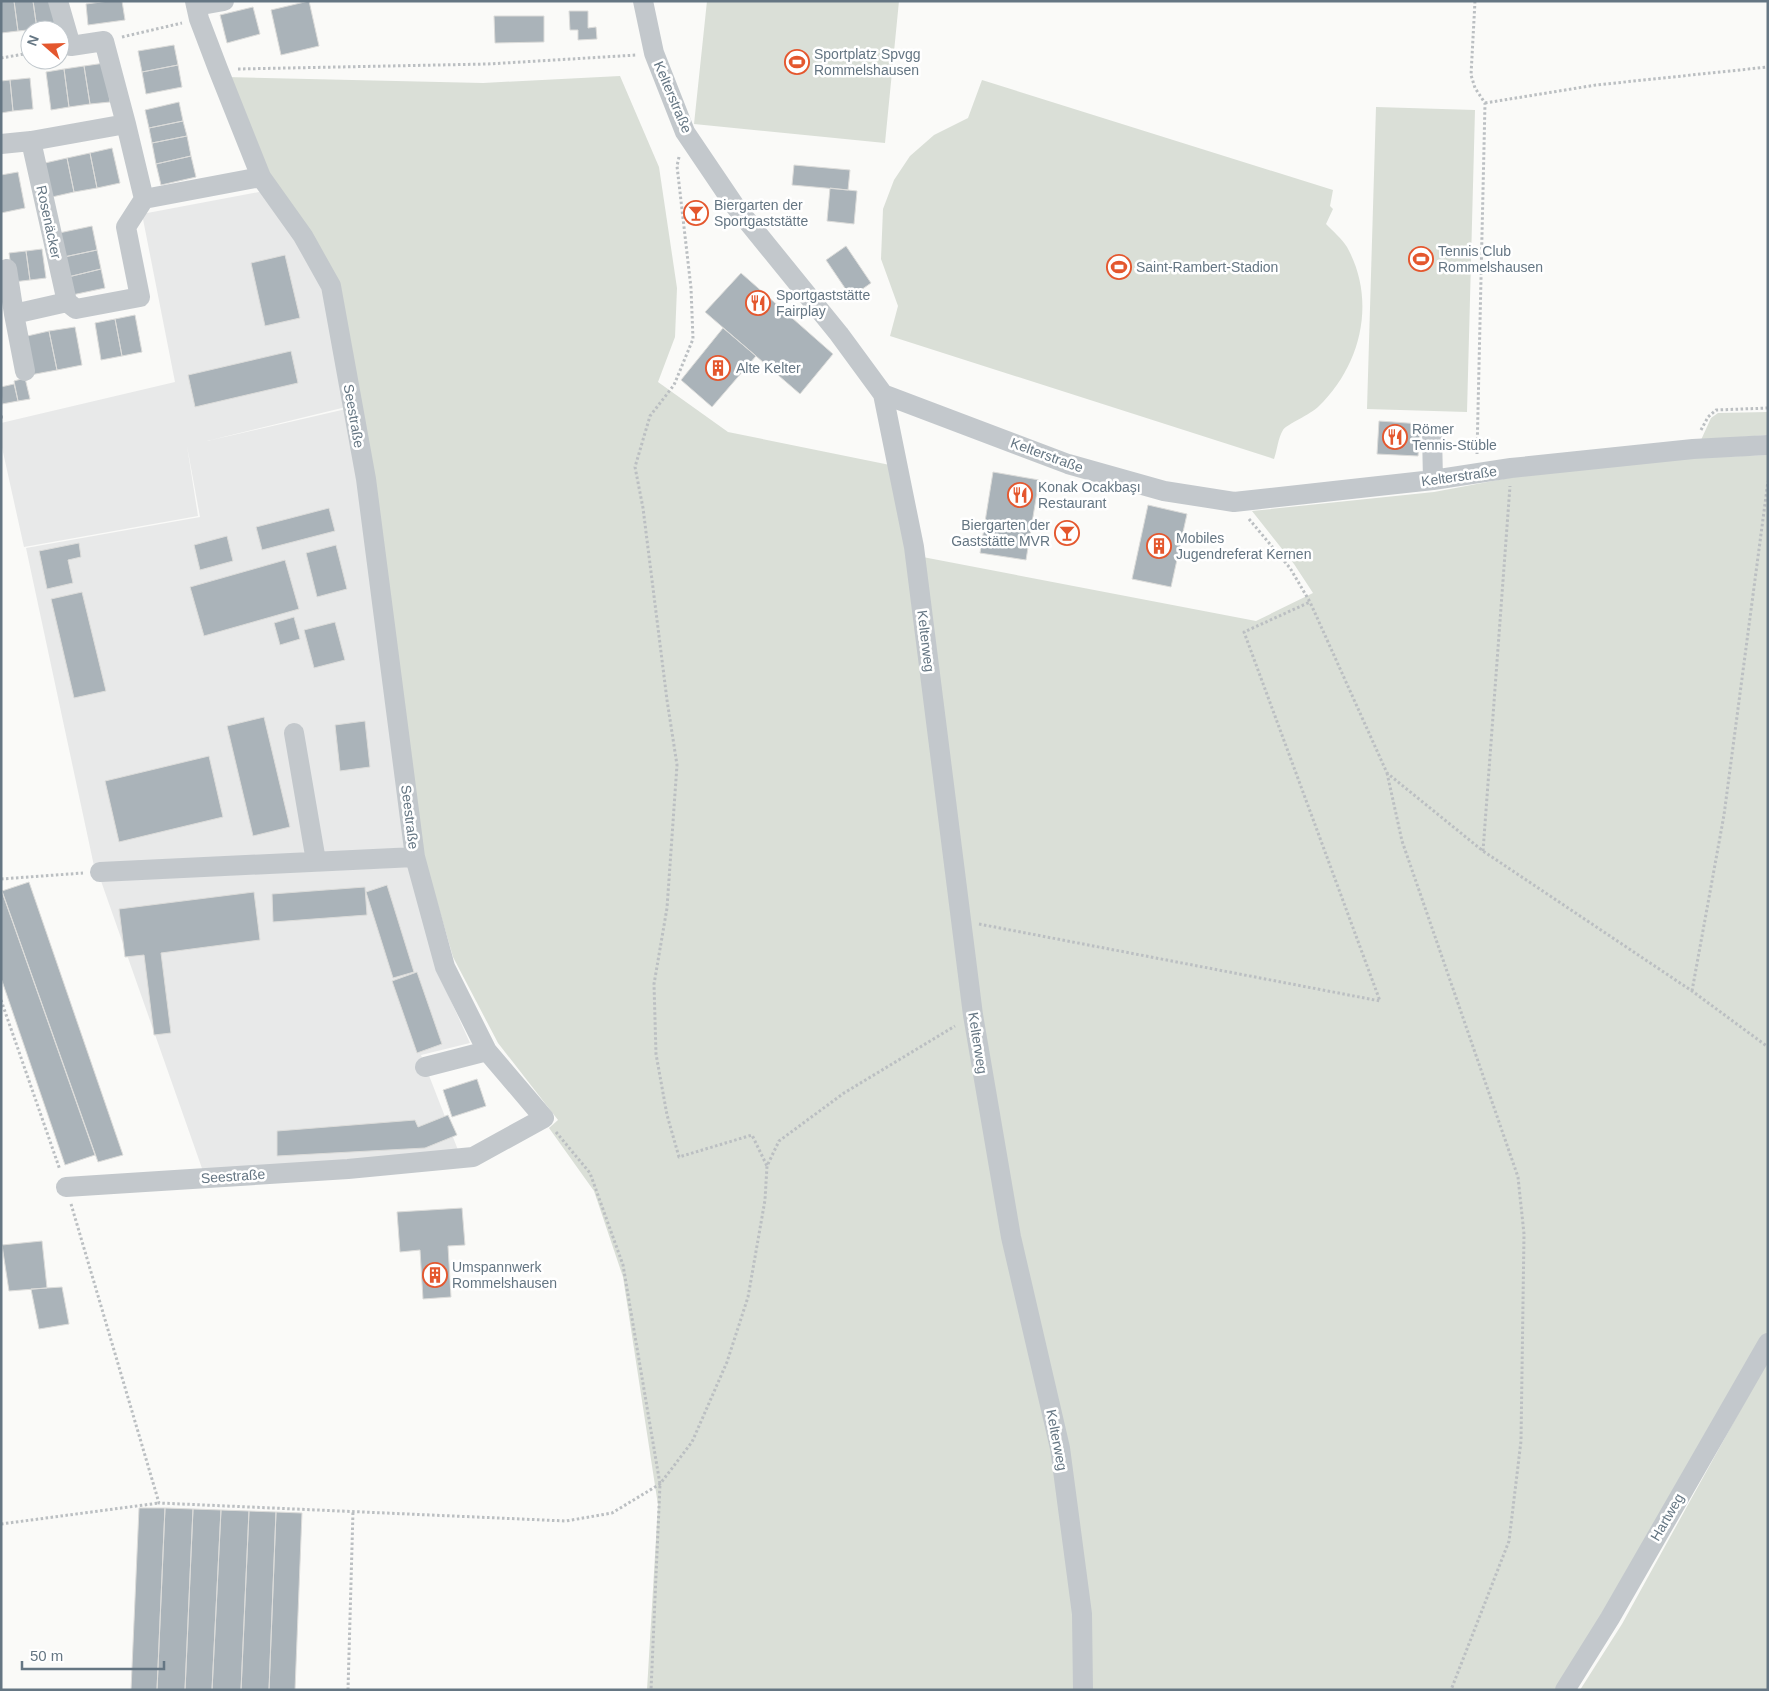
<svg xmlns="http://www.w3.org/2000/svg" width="1769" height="1691" font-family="Helvetica,sans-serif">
	<rect width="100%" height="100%" fill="#fafaf8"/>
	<path fill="#e8e9e9" d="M264,191L324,286L346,407L207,441L346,409L358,481L406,848L94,866L26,548L200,517L187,446L198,516L24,547L1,443V423L175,382L142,214Z
		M408,867L436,968L470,1043L421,1055L458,1150L204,1174L101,881Z"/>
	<path fill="#dadfd7" d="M707,1H899L885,143L694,124Z
		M620,76L659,167L677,288L675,337L658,382L728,432L890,465L907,554L1256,621L1313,593L1294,564L1252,511L1434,492L1514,477L1692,458L1768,455V1333L1608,1617L1561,1690H647L658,1505L623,1277L594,1191L549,1128L558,1120L498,1043L453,957L422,850L337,284L270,174L226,77L483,83Z
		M982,80L1333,190L1330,206L1333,209L1326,224C1333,231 1342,239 1347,247C1377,301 1361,366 1318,407C1311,414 1286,425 1283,430C1278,438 1277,451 1274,459L890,336L898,306L881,259L883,209L894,180L910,156L934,135L968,118Z
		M1376,107L1475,110L1467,412L1367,409Z
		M1768,412V435L1701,440L1711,418L1718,413Z
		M1768,1360V1690H1580L1622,1624Z"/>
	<path fill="#aab3b9" stroke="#dcdcda" d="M1,1H14L18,31L1,33Z
		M14,1H33L37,29L18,31Z
		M33,1H52L55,26L37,29Z
		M109,1H122L125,20L88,25L86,4Z
		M309,1L319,46L281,55L271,10Z
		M253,7L260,34L227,43L220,15Z
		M569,11H588V28L596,27L597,39L578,40V30H570Z
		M494,16H544V42L495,43Z
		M174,45L178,65L142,72L138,51Z
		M105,63L110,102L90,104L84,66Z
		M178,65L182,87L146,94L142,72Z
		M84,66L90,104L69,107L64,69Z
		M64,69L69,107L51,110L46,72Z
		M30,78L33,109L13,111L10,80Z
		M10,80L13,111L1,113V81Z
		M179,102L183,121L149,128L145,110Z
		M183,121L187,136L152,143L149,128Z
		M187,136L191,156L156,164L152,143Z
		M112,148L120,183L97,188L90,153Z
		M90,153L97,188L74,192L67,158Z
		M191,156L196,177L161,185L156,164Z
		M67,158L74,192L52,197L45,163Z
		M794,165L850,170L848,190L792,185Z
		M18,172L25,208L1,213V175Z
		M830,188L857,191L854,224L827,221Z
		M92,226L97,250L64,257L59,233Z
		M846,246L871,283L851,297L826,260Z
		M42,249L46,278L30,280L26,251Z
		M97,250L101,269L68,277L64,257Z
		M26,251L30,280L13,282L9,253Z
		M285,255L300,318L265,326L251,263Z
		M101,269L105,288L72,295L68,277Z
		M741,273L833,354L800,394L705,312Z
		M135,315L142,352L122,356L115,319Z
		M115,319L122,356L101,360L95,323Z
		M75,327L82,365L57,370L49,331Z
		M723,328L756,356L712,407L681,380Z
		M49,331L57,370L30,375L23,337Z
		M291,351L298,383L195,407L188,375Z
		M25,378L30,399L18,401L14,381Z
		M14,384L18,401L2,404L1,387Z
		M1379,421L1421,424L1418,456L1377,454Z
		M993,472L1039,480L1026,560L980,553Z
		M1148,505L1187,514L1171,587L1132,579Z
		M329,508L335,531L262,550L256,527Z
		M227,536L233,561L200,570L194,545Z
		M79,543L81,557L68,560L73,583L47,589L39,551Z
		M336,545L347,589L317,597L306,553Z
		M285,560L299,609L204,636L190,587Z
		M82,592L106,691L74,698L51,599Z
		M294,617L300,639L280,645L274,623Z
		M335,622L345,660L314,668L304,630Z
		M264,717L290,827L253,836L227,726Z
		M365,721L370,767L340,771L335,725Z
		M209,756L223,817L119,842L105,781Z
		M29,882L123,1155L98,1162L2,891Z
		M387,885L414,972L393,978L366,892Z
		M365,887L367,915L273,922L272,894Z
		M1,889L95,1155L65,1165L1,978Z
		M254,892L260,940L161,953L171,1033L154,1035L144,955L125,957L119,909Z
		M417,972L442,1044L417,1053L392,981Z
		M477,1079L486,1106L452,1117L443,1090Z
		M448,1115L457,1135L425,1148L277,1156V1131L415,1120L418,1127Z
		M462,1208L465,1245L448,1246L451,1297L423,1299L420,1250L400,1252L397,1212Z
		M42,1241L47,1288L9,1291L2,1245Z
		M62,1287L69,1324L39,1329L31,1289Z
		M139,1508H165L157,1690H131Z
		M165,1508L193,1509L185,1690H157Z
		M193,1509L221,1510L212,1690H185Z
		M221,1510L249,1511L241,1690H212Z
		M249,1511L276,1512L269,1690H241Z
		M276,1512L302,1513L295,1690H269Z"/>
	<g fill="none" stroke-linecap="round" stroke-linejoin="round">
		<path stroke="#bbbfc2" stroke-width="3" stroke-dasharray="2.5 2.5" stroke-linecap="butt" d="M1475,1L1471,75L1475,88L1485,103L1477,454
			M122,37L182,23
			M1,58L30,53
			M238,69L488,64L637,55
			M1485,103L1596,85L1768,67
			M679,157L677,166L691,288L693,339L674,385L650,416L635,467L643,508L667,700L677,765L667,908L654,984L656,1054L667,1115L679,1157L752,1135L767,1166
			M1,417H3
			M1701,430L1708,417L1716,410L1768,408
			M1249,519L1290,568L1310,602L1387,773L1483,851L1692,991L1768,1047
			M1387,773L1402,841L1518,1177L1524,1234L1521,1441L1509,1541L1451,1690
			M1483,851L1510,486
			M1,879L83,873
			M979,924L1380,1001L1244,632L1310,602
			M1692,991L1724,815L1768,481
			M1,1000L60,1170
			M556,1132L590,1173L623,1265L660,1484L651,1690
			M71,1204L159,1503L566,1521L612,1513L660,1484L692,1442L727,1362L748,1297L765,1200L767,1166L779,1141L844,1093L955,1026
			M1,1524L159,1503
			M348,1690L353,1511"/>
		<path stroke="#c3c8cc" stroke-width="20" d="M58,1L71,46L104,41L126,124
			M643,1L654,53L685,132L735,206L839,334L883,394L1068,464L1164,491L1234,502L1433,480L1511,468L1693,449L1768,445
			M196,6L224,1
			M31,141L67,302
			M1,144L31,141L126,124L144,199L261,177
			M7,269L14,314
			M25,371L14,314L67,302L76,309L140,297L126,227L144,199
			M883,394L914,547L973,1015L1011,1237L1060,1448L1082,1614L1083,1690
			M1432,434L1433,480
			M294,733L316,861
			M100,872L415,857
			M425,1067L487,1051
			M66,1187L348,1169L473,1157L544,1118L487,1051L445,967L415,857L366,479L331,286L303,236L261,177L218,69L199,19L195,1
			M1565,1690L1610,1618L1768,1343"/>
	</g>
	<defs>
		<symbol id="stadium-ring" viewBox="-11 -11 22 22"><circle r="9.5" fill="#fff" stroke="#e4572e" stroke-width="1.5"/><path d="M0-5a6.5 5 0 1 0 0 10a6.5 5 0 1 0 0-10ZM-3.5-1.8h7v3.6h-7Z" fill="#e4572e"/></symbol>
		<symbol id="bar-ring" viewBox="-11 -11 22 22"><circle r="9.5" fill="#fff" stroke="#e4572e" stroke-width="1.5"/><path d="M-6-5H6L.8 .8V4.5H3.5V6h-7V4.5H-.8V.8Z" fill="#e4572e"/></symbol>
		<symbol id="restaurant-ring" viewBox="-11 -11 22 22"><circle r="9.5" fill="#fff" stroke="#e4572e" stroke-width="1.5"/><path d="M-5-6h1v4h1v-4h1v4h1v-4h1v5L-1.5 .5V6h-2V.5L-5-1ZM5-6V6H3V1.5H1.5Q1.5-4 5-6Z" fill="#e4572e"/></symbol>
		<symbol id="building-ring" viewBox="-11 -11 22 22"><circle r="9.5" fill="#fff" stroke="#e4572e" stroke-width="1.5"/><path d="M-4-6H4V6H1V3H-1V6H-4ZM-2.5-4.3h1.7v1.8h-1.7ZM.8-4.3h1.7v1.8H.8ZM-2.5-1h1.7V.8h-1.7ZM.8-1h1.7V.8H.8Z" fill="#e4572e"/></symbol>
	</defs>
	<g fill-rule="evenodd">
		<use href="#stadium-ring" x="783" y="48" width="28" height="28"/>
		<use href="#bar-ring" x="682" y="199" width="28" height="28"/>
		<use href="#stadium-ring" x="1407" y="245" width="28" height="28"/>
		<use href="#stadium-ring" x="1105" y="253" width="28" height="28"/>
		<use href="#restaurant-ring" x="744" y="289" width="28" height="28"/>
		<use href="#building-ring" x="704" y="354" width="28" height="28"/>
		<use href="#restaurant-ring" x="1381" y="423" width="28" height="28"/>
		<use href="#restaurant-ring" x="1006" y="481" width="28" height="28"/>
		<use href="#bar-ring" x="1053" y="519" width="28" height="28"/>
		<use href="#building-ring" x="1145" y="532" width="28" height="28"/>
		<use href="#building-ring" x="421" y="1261" width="28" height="28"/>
	</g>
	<g text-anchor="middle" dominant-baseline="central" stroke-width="5" stroke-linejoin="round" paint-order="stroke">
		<g font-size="14" fill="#657683" stroke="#fff" text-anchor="start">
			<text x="814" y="54">Sportplatz Spvgg<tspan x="814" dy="16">Rommelshausen</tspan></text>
			<text x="714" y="205">Biergarten der<tspan x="714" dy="16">Sportgaststätte</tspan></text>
			<text x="1438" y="251">Tennis Club<tspan x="1438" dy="16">Rommelshausen</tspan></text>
			<text x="1136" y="267">Saint-Rambert-Stadion</text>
			<text x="776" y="295">Sportgaststätte<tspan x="776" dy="16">Fairplay</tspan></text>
			<text x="736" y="368">Alte Kelter</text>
			<text x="1412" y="429">Römer<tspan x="1412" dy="16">Tennis-Stüble</tspan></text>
			<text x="1038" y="487">Konak Ocakbaşı<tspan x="1038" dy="16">Restaurant</tspan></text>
			<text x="1050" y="525" text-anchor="end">Biergarten der<tspan x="1050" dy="16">Gaststätte MVR</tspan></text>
			<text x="1176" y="538">Mobiles<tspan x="1176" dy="16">Jugendreferat Kernen</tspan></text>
			<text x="452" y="1267">Umspannwerk<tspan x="452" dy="16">Rommelshausen</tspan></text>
		</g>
		<g font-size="14" fill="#657683" stroke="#fff">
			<text transform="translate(673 97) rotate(67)">Kelterstraße</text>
			<text transform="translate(49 222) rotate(78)">Rosenäcker</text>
			<text transform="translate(354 416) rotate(80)">Seestraße</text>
			<text transform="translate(1047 455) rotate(20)">Kelterstraße</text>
			<text transform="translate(1459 476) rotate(-8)">Kelterstraße</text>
			<text transform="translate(926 641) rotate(83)">Kelterweg</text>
			<text transform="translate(410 817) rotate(83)">Seestraße</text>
			<text transform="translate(978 1043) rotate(81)">Kelterweg</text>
			<text transform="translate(233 1176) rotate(-4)">Seestraße</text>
			<text transform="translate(1057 1440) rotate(79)">Kelterweg</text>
			<text transform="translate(1667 1517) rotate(-60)">Hartweg</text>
		</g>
	</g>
	<rect width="1769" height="1691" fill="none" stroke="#657683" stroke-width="5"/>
	<g transform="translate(45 45) rotate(290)"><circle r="24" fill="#ffffff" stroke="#c1c8cd"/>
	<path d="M0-4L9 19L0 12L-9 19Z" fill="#e4572e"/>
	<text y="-8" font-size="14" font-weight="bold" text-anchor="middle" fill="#657683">N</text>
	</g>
	<path d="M22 1661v8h142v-8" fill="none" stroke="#657683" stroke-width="2.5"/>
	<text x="30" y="1661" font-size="15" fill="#657683" stroke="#ffffff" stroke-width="4" paint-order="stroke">50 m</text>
</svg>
